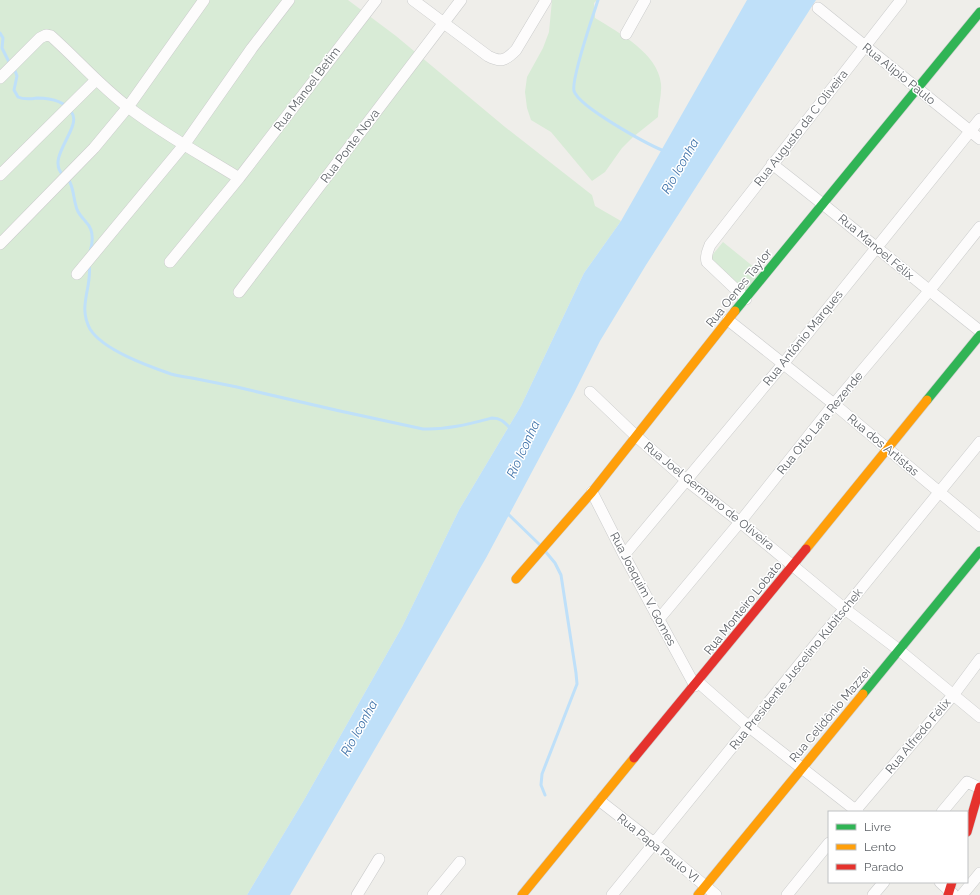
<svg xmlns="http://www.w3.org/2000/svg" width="980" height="895" font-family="Raleway,sans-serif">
	<rect width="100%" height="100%" fill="#efeeea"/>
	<path fill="#d8ebd6" d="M0,0H348L396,36L505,127L592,195L595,206L621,221L584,273L521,406L459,510L402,627L304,800L247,895H0Z
		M552,0H597L594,3L595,18C619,33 658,53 661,84C662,95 658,106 658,117L633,137L622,148L605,172L592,181L551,132L531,120L527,108L525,92L527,77L543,48L549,32Z
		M723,242L765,276L745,303L705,264Z"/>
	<path fill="#bfe0f9" d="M747,0H816L646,265L600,341L574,393L486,558L290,895H247L304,800L402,627L459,510L521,406L584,273L621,221Z"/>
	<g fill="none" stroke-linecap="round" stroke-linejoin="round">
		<path stroke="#bfe0f9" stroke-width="3" d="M598,0C593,16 571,78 574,91C579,107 647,144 664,151
			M0,33L3,38L2,48L10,64
			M14,68L17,76L14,90L18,97C24,100 31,99 37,98C49,98 65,101 72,113C82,128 45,158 63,175
			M68,179C74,187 73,197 76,206C77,213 82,217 86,222C94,230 93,242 90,252
			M89,263C93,287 77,305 90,329C103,350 148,366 171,374C178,376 185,377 192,378C207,381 222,384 237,387C299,402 361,416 423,429C447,430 469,424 492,418C502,418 505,423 511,429
			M507,513L540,545
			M545,795L541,785L542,774L577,684L576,673L561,575L555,563L545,551"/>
		<defs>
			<path id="street" d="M413,0L488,56C501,63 506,60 516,50L546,0
				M818,8L980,139
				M626,34L645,0
				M0,78L40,38L46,35L51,36C77,59 100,86 128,107C163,134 202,155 239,178
				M772,164C842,218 910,276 980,331
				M0,175L96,80
				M0,244L94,148L128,107L204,0
				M170,262L239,178L376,0
				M77,274L184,145L252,48L289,0
				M239,292L461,0
				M746,299L707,262C705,255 708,251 710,245L901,0
				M728,320L834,404L980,526
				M590,392L637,437L686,480L740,522L845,609L899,650L980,717
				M592,492L624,555L695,686
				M624,555L783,364L980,119
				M659,619L740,522L834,404L929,291L980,227
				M698,682L748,726L858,812
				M600,801L654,843L716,895
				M854,812L954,694L980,659
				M942,812L967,782L980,788
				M940,882L953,894
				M357,895L379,859
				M433,895L460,862
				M612,895L980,442
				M787,895L829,843
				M873,895L884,882
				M962,895L980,873"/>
			<path id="fast" d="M735,311L980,12
				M927,400L980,335
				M863,694L980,551"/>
			<path id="slow" d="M806,549L927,400
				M516,579L592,492L735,311
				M522,895L634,758
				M698,895L863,694"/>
			<path id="jam" d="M634,758L806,549
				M967,832L980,787
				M948,895L952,882"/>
		</defs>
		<use href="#street" stroke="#cbcccc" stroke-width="12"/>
		<use href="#fast" stroke="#cacacb" stroke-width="10"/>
		<use href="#slow" stroke="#cacacb" stroke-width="10"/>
		<use href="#jam" stroke="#cacacb" stroke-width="10"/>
		<use href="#street" stroke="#fdfcfc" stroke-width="11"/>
		<use href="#fast" stroke="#30b455" stroke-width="9"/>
		<use href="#slow" stroke="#ff9f0a" stroke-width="9"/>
		<use href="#jam" stroke="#e5322d" stroke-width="9"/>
	</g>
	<g text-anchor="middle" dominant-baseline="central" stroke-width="3" stroke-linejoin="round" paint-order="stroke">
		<g font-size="12" fill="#5f6368" stroke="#fff">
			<text transform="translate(899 74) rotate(39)">Rua Alipio Paulo</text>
			<text transform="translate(307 89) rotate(-53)">Rua Manoel Betim</text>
			<text transform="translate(801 128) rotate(-52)">Rua Augusto da C Oliveira</text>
			<text transform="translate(350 146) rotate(-53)">Rua Ponte Nova</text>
			<text transform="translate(876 247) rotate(40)">Rua Manoel Félix</text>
			<text transform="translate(739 288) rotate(-51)">Rua Oenes Taylor</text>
			<text transform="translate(803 338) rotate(-51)">Rua Antônio Marques</text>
			<text transform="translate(820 423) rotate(-51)">Rua Otto Lara Rezende</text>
			<text transform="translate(883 445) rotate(40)">Rua dos Artistas</text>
			<text transform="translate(709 496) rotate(39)">Rua Joel Germano de Oliveira</text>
			<text transform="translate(643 589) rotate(62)">Rua Joaquim V. Gomes</text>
			<text transform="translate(743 608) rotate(-51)">Rua Monteiro Lobato</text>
			<text transform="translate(796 669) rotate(-51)">Rua Presidente Juscelino Kubitschek</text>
			<text transform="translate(830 715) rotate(-50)">Rua Celidônio Mazzei</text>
			<text transform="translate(918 736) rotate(-50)">Rua Alfredo Félix</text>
			<text transform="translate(658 848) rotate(39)">Rua Papa Paulo VI</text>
		</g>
		<g font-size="13" font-style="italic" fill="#4174aa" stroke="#fff">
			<text transform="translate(680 166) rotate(-60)">Rio Iconha</text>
			<text transform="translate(523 449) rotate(-65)">Rio Iconha</text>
			<text transform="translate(359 728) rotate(-61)">Rio Iconha</text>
		</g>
	</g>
	<rect x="828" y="811" width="140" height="72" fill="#ffffff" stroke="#bfc1c3"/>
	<rect x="836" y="824" width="20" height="6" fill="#30b455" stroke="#bfc1c3"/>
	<text x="864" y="831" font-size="12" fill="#5f6368">Livre</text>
	<rect x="836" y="844" width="20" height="6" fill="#ff9f0a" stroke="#bfc1c3"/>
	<text x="864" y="851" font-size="12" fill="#5f6368">Lento</text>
	<rect x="836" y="864" width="20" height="6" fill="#e5322d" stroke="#bfc1c3"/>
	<text x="864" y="871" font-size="12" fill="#5f6368">Parado</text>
</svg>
